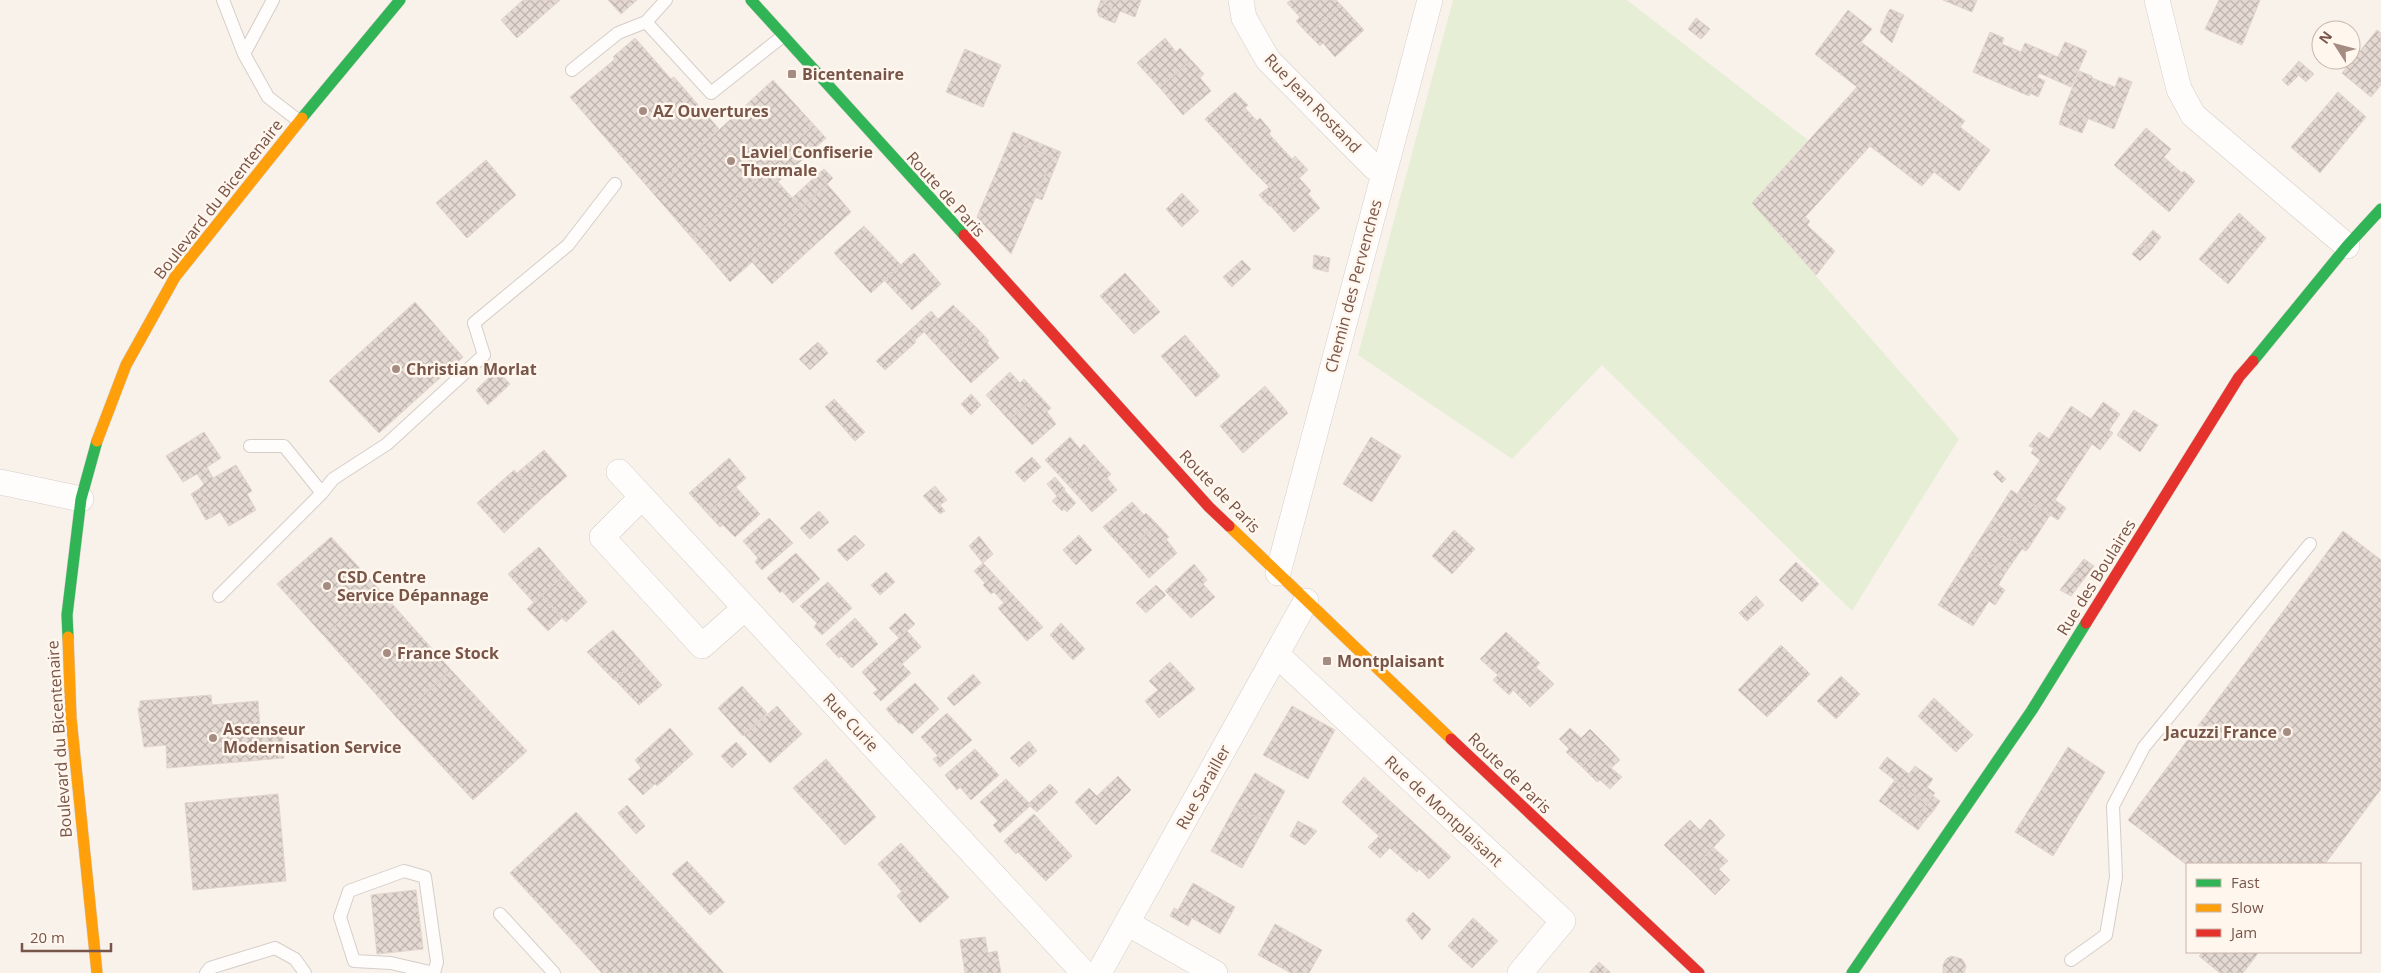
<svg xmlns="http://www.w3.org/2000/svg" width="2381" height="973" font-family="'Open Sans',sans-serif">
	<defs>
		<pattern id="building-cross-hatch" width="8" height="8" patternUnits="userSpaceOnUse" patternTransform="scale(1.25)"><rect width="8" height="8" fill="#e5dad3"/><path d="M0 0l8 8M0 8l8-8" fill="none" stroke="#beb4ad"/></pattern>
	</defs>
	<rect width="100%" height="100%" fill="#f8f2eb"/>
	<path fill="#e6efd6" d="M1453,0H1627L1808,140L1752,203L1959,439L1852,611L1602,365L1512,459L1358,355Z"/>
	<path fill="url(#building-cross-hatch)" stroke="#e1d4cd" d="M523,0H560L517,38L501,20Z
		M608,0H637L621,14Z
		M1101,0H1141L1135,17L1120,11L1115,23L1107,20L1112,7L1100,2Z
		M1291,0H1336L1341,5L1308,34L1296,21L1300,17L1287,3Z
		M1943,0H1977L1972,12Z
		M2219,0H2260L2242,45L2205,29Z
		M1100,2L1112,7L1107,20L1099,16L1097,11Z
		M1341,5L1364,30L1335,57L1323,43L1320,46L1308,34Z
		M1890,9L1904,15L1901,21L1887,14Z
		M1848,10L1872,29L1861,42L1965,121L1960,127L1990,150L1959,191L1934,172L1922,186L1870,146L1805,217L1810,221L1807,225L1835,251L1816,275L1752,203L1857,87L1815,54Z
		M1887,14L1901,21L1892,43L1880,32Z
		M1696,18L1710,29L1701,39L1688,29Z
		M2377,30L2381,33V85L2371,97L2342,73Z
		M1990,32L2004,38L2002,44L2021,52L2025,43L2058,57L2065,42L2087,51L2071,87L2039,73L2029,96L1973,72Z
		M635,38L671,79L674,77L719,129L652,192L570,97L615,59L613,57Z
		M1165,38L1176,52L1180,48L1191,60L1160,88L1137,63Z
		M965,49L1001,65L983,107L946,92Z
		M1191,60L1204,74L1200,78L1211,91L1183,115L1160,88Z
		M2299,61L2314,74L2306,82L2292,69Z
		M2292,69L2298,76L2288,86L2282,80Z
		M2079,71L2092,76V78L2115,87L2119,77L2132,82L2114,129L2064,109Z
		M2037,77L2045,81L2038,97L2030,93Z
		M773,80L814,125L692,238L652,192Z
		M1235,92L1248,105L1245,108L1257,121L1230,146L1205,119Z
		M2338,92L2366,117L2320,173L2291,147Z
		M2064,109L2088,119L2082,133L2059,124Z
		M1260,118L1271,131L1269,134L1281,147L1253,171L1230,146Z
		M814,125L826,138L778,182L801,208L727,278L692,238Z
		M2146,128L2171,149L2164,157L2182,173L2184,171L2195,181L2169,212L2114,165Z
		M1013,132L1061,152L1042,200L1035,197L1053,157L1010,140Z
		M1010,140L1053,157L1011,254L977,217Z
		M1281,147L1292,159L1295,156L1308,170L1279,197L1253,171Z
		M486,160L516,195L467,238L436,203Z
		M824,169L833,178L827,184L817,175Z
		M817,175L827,184L801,208L792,198Z
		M1299,178L1311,191L1308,194L1320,208L1294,232L1270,205Z
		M827,184L851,212L772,284L752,262L730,282L727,278Z
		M1269,187L1279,197L1269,206L1259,195Z
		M1182,193L1199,211L1182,227L1166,209Z
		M2239,213L2266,238L2228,284L2199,259Z
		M864,226L901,265L871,293L834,253Z
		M2153,230L2161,237L2151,250L2142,243Z
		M2142,243L2151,250L2140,261L2132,254Z
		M914,253L941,284L912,310L884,280Z
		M1314,255L1330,258L1328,272L1313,268Z
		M1242,260L1251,269L1232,287L1223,277Z
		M1125,273L1160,312L1134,334L1100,296Z
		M415,302L463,357L379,433L329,381Z
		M953,305L978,329L947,357L924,332Z
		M931,311L938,319L914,341L907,333Z
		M978,329L989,341L987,343L999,358L971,383L947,357Z
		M907,333L916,342L885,370L876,361Z
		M1185,335L1220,376L1196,397L1161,356Z
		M818,342L828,353L810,370L799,359Z
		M497,370L510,384L488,405L476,390Z
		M1010,372L1020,383L1024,379L1038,394L1009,420L986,395Z
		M1265,386L1288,413L1243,453L1220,426Z
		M971,394L981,405L971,415L961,404Z
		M1038,394L1051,408L1047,412L1056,424L1032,445L1009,420Z
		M834,399L865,432L855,441L825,407Z
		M2103,402L2120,414L2109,430L2113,433L2100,450L2092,444L2055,500L2066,508L2058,520L2017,494L2040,460L2031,453L2034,448L2029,446L2039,432L2049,439L2071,406L2091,419Z
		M2134,410L2158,425L2140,452L2117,435Z
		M204,432L221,458L207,467L213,478L236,465L252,491L247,494L256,510L229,526L220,512L214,516L199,489L204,484L197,474L183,482L166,456Z
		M1070,437L1080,449L1084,444L1098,460L1069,486L1045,460Z
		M1371,437L1401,456L1372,502L1343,484Z
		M544,450L567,476L541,499L517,473Z
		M1032,457L1041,467L1024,482L1015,472Z
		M729,458L746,478L707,513L689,493Z
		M1098,460L1111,474L1107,478L1117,490L1092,512L1069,486Z
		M514,470L541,499L504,533L477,503Z
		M1997,470L2006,479L2002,483L1993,474Z
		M1055,477L1065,489L1057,496L1047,484Z
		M935,486L947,500L940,505L945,511L940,514L923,496Z
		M736,487L760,514L735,537L723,525L720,527L707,513Z
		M199,489L214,516L206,520L191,494Z
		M1064,490L1076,503L1067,512L1064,509L1062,511L1052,501Z
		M2011,490L2050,515L2028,549L1987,528Z
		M1132,502L1144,515L1146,513L1157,524L1126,552L1103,527Z
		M819,511L829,522L810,539L800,528Z
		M769,518L793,543L762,570L755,562L758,558L743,541Z
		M1157,524L1169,537L1166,539L1177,553L1149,578L1126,552Z
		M1987,528L2028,549L2026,551L2022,549L2006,572L1971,553Z
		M1454,530L1475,549L1452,574L1432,556Z
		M2343,531L2381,560V789L2325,864L2187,865L2128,820Z
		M855,535L865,545L847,561L837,550Z
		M1079,535L1092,550L1076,565L1063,550Z
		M979,536L993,554L983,563L969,546Z
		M331,537L377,587L324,636L277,584Z
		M539,547L564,576L534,603L508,574Z
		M796,553L820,579L793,603L782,591L780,593L767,578Z
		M1971,553L2006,572L1998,585L2005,590L1995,605L1989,601L1973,626L1938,605Z
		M2084,559L2094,566L2084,579L2073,573Z
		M1796,562L1819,584L1802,602L1779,580Z
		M983,563L1013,595L1004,603L994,592L991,594L983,585L985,583L974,571Z
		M1194,564L1207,580L1203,584L1215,597L1191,618L1165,591Z
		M886,572L895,582L880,595L871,585Z
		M2073,573L2084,579L2071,596L2060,590Z
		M564,576L587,602L566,622L542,595Z
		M828,582L852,608L822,635L814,627L817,623L800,606Z
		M1156,585L1166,595L1146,613L1136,603Z
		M377,587L451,670L398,719L324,636Z
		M542,595L562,618L548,631L527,609Z
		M1013,595L1043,627L1027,641L998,608Z
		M1756,596L1764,605L1747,621L1739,613Z
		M905,613L915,624L899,638L889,628Z
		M855,618L878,644L852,668L841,656L839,658L826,644Z
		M1061,623L1085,649L1073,660L1050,635Z
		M613,630L638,658L614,680L587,652Z
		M907,631L921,647L902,664L911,673L881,701L873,693L878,690L862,672Z
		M1506,632L1540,663L1536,667L1554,684L1530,707L1513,690L1509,695L1493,680L1498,675L1480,659Z
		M1781,645L1810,674L1767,717L1738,690Z
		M638,658L662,685L639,705L615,680Z
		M1170,662L1195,689L1159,718L1145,701L1158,690L1149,681Z
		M451,670L527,751L473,800L398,719Z
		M973,674L981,683L954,706L947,698Z
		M1841,676L1860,694L1836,719L1817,701Z
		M915,683L939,709L912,734L901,723L899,724L886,709Z
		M742,686L767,713L743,736L718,708Z
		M211,695L212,705L258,701L260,730L282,728L284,758L167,768L166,745L144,747L138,708H140V701Z
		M1934,698L1973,735L1956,752L1918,716Z
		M777,706L802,734L770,763L744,735Z
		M1292,706L1335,730L1308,779L1263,755Z
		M947,713L972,740L940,767L933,759L938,756L921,737Z
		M670,728L693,754L657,786L655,784L643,795L628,779L641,768L635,760Z
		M1570,728L1581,738L1590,729L1605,744L1582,767L1566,752L1569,749L1559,739Z
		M1029,741L1037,751L1019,767L1010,758Z
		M736,742L747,754L732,768L721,756Z
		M1605,744L1620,760L1611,768L1622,777L1610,789L1600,780L1597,782L1582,767Z
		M2068,747L2105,772L2053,856L2015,832Z
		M975,749L999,775L971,800L960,787L957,790L945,775Z
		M1887,757L1909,774L1915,766L1933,779L1927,787L1935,793L1926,804L1879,768Z
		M826,759L851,788L819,816L793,788Z
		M1255,773L1285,791L1267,823L1236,805Z
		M1118,776L1131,790L1096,825L1075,802L1089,788L1097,796Z
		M1364,777L1414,823L1380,858L1368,847L1379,836L1342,802Z
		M1006,779L1029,803L1050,784L1058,792L1037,812L1030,806L1000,833L993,825L998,821L980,802Z
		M1895,780L1926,804L1916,817L1923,823L1918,830L1879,801Z
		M851,788L876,817L845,845L819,816Z
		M278,794L286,881L193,890L185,803Z
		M1933,796L1940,801L1934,810L1926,804Z
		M1926,804L1934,810L1923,823L1916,817Z
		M627,805L645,826L636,834L618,813Z
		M1236,805L1267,823L1242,868L1211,851Z
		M576,812L724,973H602L510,873Z
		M1034,814L1072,856L1046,881L1018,852L1016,854L1004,841Z
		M1710,819L1725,835L1691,871L1664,845L1690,820L1700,830Z
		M1298,821L1317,831L1305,845L1290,836Z
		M1414,823L1451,857L1429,879L1419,869L1417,872L1390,848Z
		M901,843L925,870L902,892L878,864Z
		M1713,847L1728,861L1719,869L1730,880L1715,895L1691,871Z
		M687,861L725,902L710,915L672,874Z
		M925,870L949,897L920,923L897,896Z
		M1193,883L1235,907L1220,934L1178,910Z
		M416,890L423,949L377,954L371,895Z
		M1174,908L1192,918L1188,926L1170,916Z
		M1413,912L1431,929L1422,940L1406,920Z
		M1473,918L1498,941L1472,968L1448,946Z
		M1275,924L1322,950L1309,973H1291L1258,955Z
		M985,937L988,953L997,951L1001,973H965L960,940Z
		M2203,952H2259L2243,973H2220L2199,956Z
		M1951,956L1962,959L1966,966L1964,973H1943V965L1946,959Z
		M1599,962L1611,973H1589Z"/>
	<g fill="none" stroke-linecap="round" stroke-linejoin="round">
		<defs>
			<path id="lane" d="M223,0L244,54L268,97L299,121
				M666,0L646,22L711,93L783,36
				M244,54L273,0
				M572,70L618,33L646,22
				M322,493L333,479L387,444L484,355L474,323L568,245L615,184
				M219,596L322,493L284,446H250
				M500,914L554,973
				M2071,960L2106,935L2116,877L2113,806L2144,747L2310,544
				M206,973L210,968L275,948L295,959L305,973
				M434,973L437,962L425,877L404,871L349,891L340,917L354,961L391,963L434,973"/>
			<path id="street" d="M1241,0L1244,18L1268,60L1374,167L1383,171
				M2157,0L2179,89L2193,115L2347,246
				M619,472L1084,973
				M0,482L81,499
				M642,497L602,537L702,646L745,608
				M1278,573L1430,0
				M1276,654L1563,921L1520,973
				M1127,923L1215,973
				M1099,973L1306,601"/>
			<path id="fast" d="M751,0L964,235
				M302,118L400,0
				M2253,361L2347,246L2381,209
				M68,637L67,615L81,499L97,441
				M1852,973L2032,710L2086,623"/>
			<path id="slow" d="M97,441L126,365L175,277L302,118
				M1229,526L1451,739
				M68,637L71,718L97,973"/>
			<path id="jam" d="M964,235L1209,507L1229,526
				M2086,623L2239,377L2253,361
				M1451,739L1699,973"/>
		</defs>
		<use href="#lane" stroke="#d6cdc8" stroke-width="14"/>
		<use href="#street" stroke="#d6cdc8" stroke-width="26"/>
		<use href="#fast" stroke="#d7cdc8" stroke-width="12"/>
		<use href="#slow" stroke="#d7cdc8" stroke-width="12"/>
		<use href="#jam" stroke="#d7cdc8" stroke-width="12"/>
		<use href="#lane" stroke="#fefdfc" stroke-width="12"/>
		<use href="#street" stroke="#fefdfc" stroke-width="25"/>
		<use href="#fast" stroke="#30b455" stroke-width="11"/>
		<use href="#slow" stroke="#ff9f0a" stroke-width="11"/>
		<use href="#jam" stroke="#e5322d" stroke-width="11"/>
	</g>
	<g fill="#a58c82" stroke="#fff6ed" stroke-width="2">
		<rect x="787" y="69" width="10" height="10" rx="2.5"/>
		<circle cx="643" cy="111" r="5"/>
		<circle cx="731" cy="161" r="5"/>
		<circle cx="396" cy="369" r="5"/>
		<circle cx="327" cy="586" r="5"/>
		<circle cx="387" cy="653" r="5"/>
		<rect x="1322" y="656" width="10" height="10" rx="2.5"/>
		<circle cx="2287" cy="732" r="5"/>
		<circle cx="213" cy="738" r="5"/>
	</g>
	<g text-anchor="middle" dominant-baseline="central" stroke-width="5" stroke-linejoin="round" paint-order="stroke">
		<g font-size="16" font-weight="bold" fill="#785549" stroke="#fff6ed" text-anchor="start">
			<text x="802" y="74">Bicentenaire</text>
			<text x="653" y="111">AZ Ouvertures</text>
			<text x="741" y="152">Laviel Confiserie<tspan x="741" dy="18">Thermale</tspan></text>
			<text x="406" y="369">Christian Morlat</text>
			<text x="337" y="577">CSD Centre<tspan x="337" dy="18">Service Dépannage</tspan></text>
			<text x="397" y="653">France Stock</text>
			<text x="1337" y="661">Montplaisant</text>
			<text x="223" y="729">Ascenseur<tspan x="223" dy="18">Modernisation Service</tspan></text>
			<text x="2277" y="732" text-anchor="end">Jacuzzi France</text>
		</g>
		<g font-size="16" fill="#785549" stroke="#fff6ed">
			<text transform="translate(1313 103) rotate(46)">Rue Jean Rostand</text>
			<text transform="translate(946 194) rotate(48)">Route de Paris</text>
			<text transform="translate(218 199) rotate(-52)">Boulevard du Bicentenaire</text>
			<text transform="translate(1353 286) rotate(-75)">Chemin des Pervenches</text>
			<text transform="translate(1220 491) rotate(46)">Route de Paris</text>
			<text transform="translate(2096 577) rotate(-58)">Rue des Boulaires</text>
			<text transform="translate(851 722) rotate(47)">Rue Curie</text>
			<text transform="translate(59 739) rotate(-94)">Boulevard du Bicentenaire</text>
			<text transform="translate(1510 773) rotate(44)">Route de Paris</text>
			<text transform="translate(1203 787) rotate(-61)">Rue Sarailler</text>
			<text transform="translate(1444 811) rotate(43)">Rue de Montplaisant</text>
		</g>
	</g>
	<rect x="2186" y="863" width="175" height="90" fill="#fff6ed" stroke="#c9b6ab"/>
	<rect x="2196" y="879" width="25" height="8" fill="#30b455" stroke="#c9b6ab"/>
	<text x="2231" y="888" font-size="15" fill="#785549">Fast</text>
	<rect x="2196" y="904" width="25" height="8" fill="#ff9f0a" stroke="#c9b6ab"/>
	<text x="2231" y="913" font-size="15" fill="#785549">Slow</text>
	<rect x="2196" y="929" width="25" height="8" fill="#e5322d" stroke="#c9b6ab"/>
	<text x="2231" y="938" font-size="15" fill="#785549">Jam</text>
	<g transform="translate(2336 45) rotate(306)"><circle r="24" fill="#fff6ed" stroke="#c9b6ab"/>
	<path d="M0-4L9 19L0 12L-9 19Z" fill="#a58c82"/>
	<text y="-8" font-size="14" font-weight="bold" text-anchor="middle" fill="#785549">N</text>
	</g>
	<path d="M22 943v8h89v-8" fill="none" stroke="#785549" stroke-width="2.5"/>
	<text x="30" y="943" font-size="15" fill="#785549" stroke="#fff6ed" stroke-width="4" paint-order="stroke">20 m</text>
</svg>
